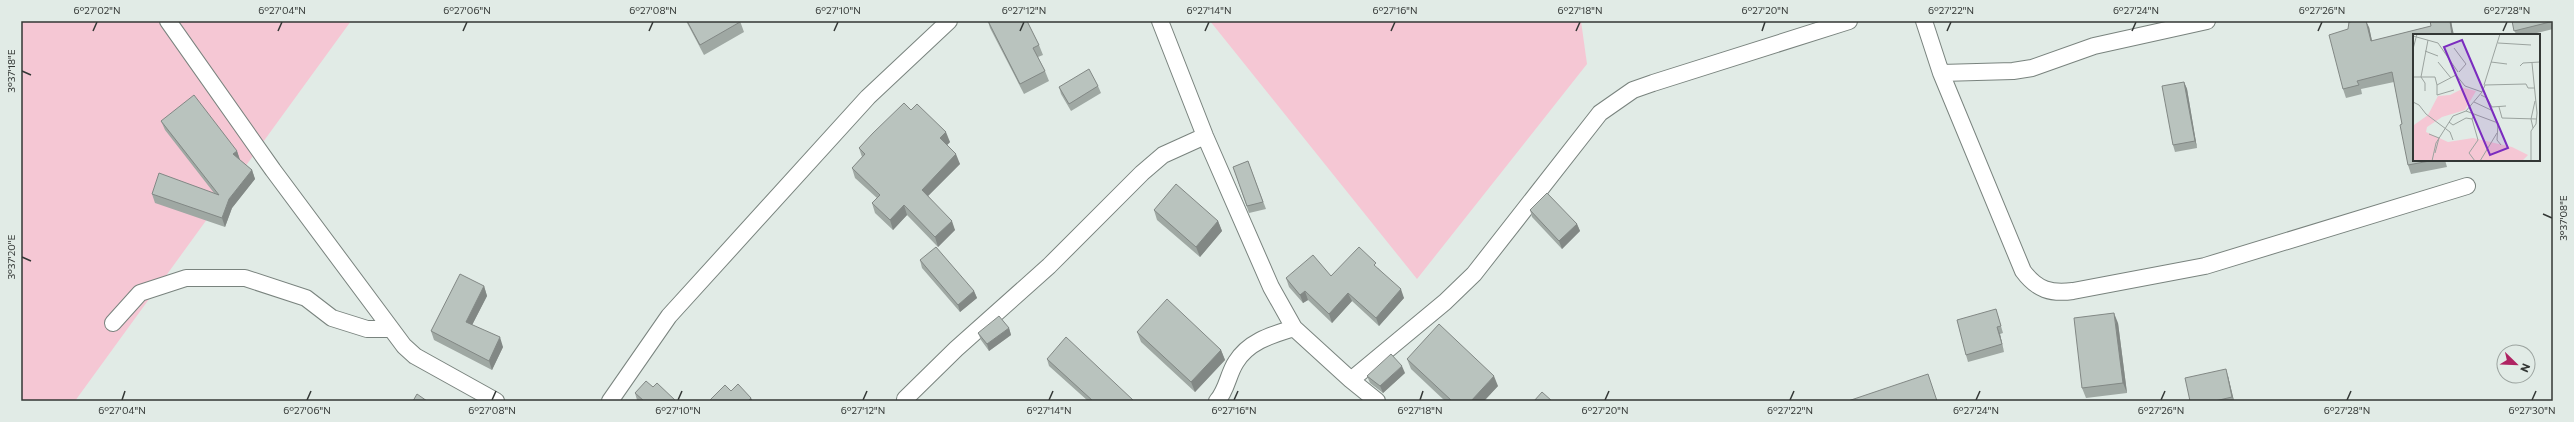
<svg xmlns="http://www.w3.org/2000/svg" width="2574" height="422" font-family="Commissioner,sans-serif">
	<rect width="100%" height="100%" fill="#e1ebe6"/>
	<path fill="#f5c7d4" d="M21,21H351L75,401H21Z
		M1210,21H1581L1587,64L1417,279Z"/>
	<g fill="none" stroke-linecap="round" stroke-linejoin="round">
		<defs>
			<path id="street" d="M168,21L273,170L404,346L415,356L496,401
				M1160,21L1205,136L1271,287L1294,328L1351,380L1445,302L1474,274L1600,113L1633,90L1653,83L1849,21
				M1924,21L1941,73L2023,271C2037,290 2051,294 2073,291L2205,266L2467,186
				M1941,73L2013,71L2032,68L2094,46L2207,21
				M113,323L140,293L186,278H245L306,298L332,318L367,329H390
				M1351,380L1377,401
				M905,399L956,349L1049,266L1142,173L1163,155L1205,136
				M610,401L669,316L868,97L949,21
				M1217,401C1227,390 1228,374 1236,362C1249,341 1272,335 1294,328"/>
		</defs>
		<use href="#street" stroke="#79837e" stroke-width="18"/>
		<use href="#street" stroke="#fff" stroke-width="16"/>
	</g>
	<path fill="#9fa8a3" d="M686,21H740L744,32L704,55Z
		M988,21H1027L1039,45L1043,55L1038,57L1045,71L1049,81L1024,94L990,28Z
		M2430,21H2451L2452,26L2414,35V160H2445L2447,167L2411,174L2408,165L2402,124L2394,82L2361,89L2362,94L2346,98L2343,89L2369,27L2372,41L2431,26Z
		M2512,21H2551L2553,29L2529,35H2516Z
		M2184,82L2187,89L2197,148L2175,152L2173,145Z
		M1098,86L1101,93L1071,111L1061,94L1059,87Z
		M911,110L950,142L947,145L960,164L928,196L955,230L938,247L907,215L893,230L875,213L872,203L877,198L855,178L852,168L862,157L859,148Z
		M161,121L237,151L240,160L252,170L255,179L232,208L225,227L155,203L152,194L214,193L165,130Z
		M1248,161L1266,209L1249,213L1233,167Z
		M1154,210L1218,221L1222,231L1200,257L1157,220Z
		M1530,210L1577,224L1580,231L1562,249L1532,217Z
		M920,260L974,291L977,298L960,312L922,268Z
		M1378,268L1404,298L1379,326L1352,301L1332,323L1308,300L1303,303L1289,287L1286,278L1331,276Z
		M484,286L487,296L472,325L503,347L492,370L434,340L431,331Z
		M1996,309L2003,333L2000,334L2004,352L1968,362L1966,355Z
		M2118,323L2127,393L2086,398L2082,388Z
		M1009,328L1011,335L989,351L981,340L978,333Z
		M1137,332L1221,350L1225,360L1195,392L1141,342Z
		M1047,359L1133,400L1134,401H1088L1049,366Z
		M1407,359L1498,386L1484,401H1445L1411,369Z
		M1405,373L1383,393L1370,383L1367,376Z
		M2228,376L2234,401H2190Z
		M653,387L676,401H638L637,400L635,393Z"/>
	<path fill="#828885" d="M2366,21L2369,27L2374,50L2371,41Z
		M2450,21H2451L2452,26L2454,35H2452Z
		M2184,82L2187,89L2197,148L2195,141Z
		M946,132L950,142L944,148L940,138Z
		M237,151L240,160L236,163L233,154Z
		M956,154L960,164L925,199L922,190Z
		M252,170L255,179L232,208L225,227L222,218L229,199Z
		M904,205L907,215L893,230L890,220Z
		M952,221L955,230L938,247L935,237Z
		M1218,221L1222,231L1200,257L1196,247Z
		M1577,224L1580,231L1562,249L1559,241Z
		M484,286L487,296L469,331L466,322Z
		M1401,289L1404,298L1379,326L1376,318Z
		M974,291L977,298L960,312L958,305Z
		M1305,291L1308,300L1303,303L1300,295Z
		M1348,293L1352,301L1332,323L1329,314Z
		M2114,313L2118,323L2127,393L2123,383Z
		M1997,327L2000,334L2004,352L2002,344Z
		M1009,328L1011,335L989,351L987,344Z
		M500,337L503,347L492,370L489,361Z
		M1221,350L1225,360L1195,392L1191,382Z
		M1402,366L1405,373L1383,393L1380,386Z
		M2226,369L2228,376L2234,401L2232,397Z
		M1494,376L1498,386L1484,401H1471Z
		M751,398L753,401H748Z"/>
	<path fill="#b9c3be" stroke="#828885" d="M687,21H740V22L700,45Z
		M988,21H1027L1039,45L1033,48L1045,71L1020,84Z
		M2354,21H2366L2371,41L2431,26L2430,21H2450L2452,35H2414V160H2435L2408,165L2400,125L2402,124L2392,72L2357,81L2359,85L2343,89L2329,35L2348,29L2349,22Z
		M2512,21H2550V22L2514,31Z
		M1089,69L1098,86L1069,104L1059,87Z
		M2184,82L2195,141L2173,145L2162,86Z
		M194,95L237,151L233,154L252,170L229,199L222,218L152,194L159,173L219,195L161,121Z
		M904,103L911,110L917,104L946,132L940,138L956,154L922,190L952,221L935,237L904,205L890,220L872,203L880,195L852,168L865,154L859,148L873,133Z
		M1248,161L1263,202L1247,206L1233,167Z
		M1176,184L1218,221L1196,247L1154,210Z
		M1547,193L1577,224L1559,241L1530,210Z
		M936,247L974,291L958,305L920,260Z
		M1359,247L1376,263L1374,265L1401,289L1376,318L1348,293L1329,314L1305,291L1300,295L1286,278L1313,255L1331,276Z
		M460,274L484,286L466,322L500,337L489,361L431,331Z
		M1167,299L1221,350L1191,382L1137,332Z
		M1996,309L2001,326L1997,327L2002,344L1966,355L1957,320Z
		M2114,313L2123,383L2082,388L2074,318Z
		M999,316L1009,328L987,344L978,333Z
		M1439,324L1494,376L1471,401H1452L1407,359Z
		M1066,337L1133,400V401H1093L1047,359Z
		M1391,354L1402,366L1380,386L1367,376Z
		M2226,369L2232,397L2215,401H2190L2185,378Z
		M1928,374L1937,401H1848Z
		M646,381L653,387L657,383L676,401H644L635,393Z
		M738,384L751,398L748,401H709L725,385L731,391Z
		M1542,392L1552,401H1534Z
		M417,394L427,401H413Z"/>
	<path fill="none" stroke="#333735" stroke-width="1.5" d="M93,31L97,22M278,31L282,22M463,31L467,22M649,31L653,22M834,31L838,22M1020,31L1024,22M1205,31L1209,22M1391,31L1395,22M1576,31L1580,22M1762,31L1765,22M1947,31L1951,22M2132,31L2136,22M2318,31L2322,22M2503,31L2507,22M22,71L31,75M2543,214L2552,218M22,257L31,261M122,400L125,391M307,400L311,391M492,400L496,391M678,400L682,391M863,400L867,391M1049,400L1053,391M1234,400L1238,391M1420,400L1423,391M1605,400L1609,391M1790,400L1794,391M1976,400L1980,391M2161,400L2165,391M2347,400L2351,391M2532,400L2536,391"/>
	<g transform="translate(2413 34)">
		<rect width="127" height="127" fill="#e1ebe6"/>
		<path d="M51,54L63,57L52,76L29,83L14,93L13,98L35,108L60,104L99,113L115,121L109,127H0L1,91L15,81L25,62L37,61Z" fill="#f5c7d4"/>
		<path fill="none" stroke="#9ba39f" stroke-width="1" d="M96,0H120M0,2L25,9L45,38M85,9L118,11M41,14L53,30L46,38M0,15L4,0M12,17L25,22M25,28L38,44M78,28L94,30M107,32L110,29L127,28M0,43H22L24,51L43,41L52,52L69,58L53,77L40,82L23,109L19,127M24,51V61L41,56M71,51L87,0M12,57V49L8,43L15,6M69,58L72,51L113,50L115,54H121M68,61L74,64L79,73L93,72M0,68L6,71L13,80L37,98L40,106M61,68L78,76M86,73L89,84L124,85M53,77L85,89L84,106L88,111M59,85L65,106L56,119L62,127M36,88L40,91L53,84L59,85L61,81M120,94L118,85L122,67M16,100L26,104L22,119M67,127L84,99M118,127V97L123,90L124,79L119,29"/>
		<path fill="#7b2cbf" fill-opacity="0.15" stroke="#7b2cbf" stroke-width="2" d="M49,6L95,114L77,121L31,13Z"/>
		<rect width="127" height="127" fill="none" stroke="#333735" stroke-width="2"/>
	</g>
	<rect width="2574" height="422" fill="none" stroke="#e1ebe6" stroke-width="44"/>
	<g transform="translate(2516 364) rotate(113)"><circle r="19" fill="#e1ebe6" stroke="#9ba39f"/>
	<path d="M0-3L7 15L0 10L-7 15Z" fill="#af2362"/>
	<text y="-6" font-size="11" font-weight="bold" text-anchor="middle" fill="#333735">N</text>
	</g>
	<rect x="22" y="22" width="2530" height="378" fill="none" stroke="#333735" stroke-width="1.5"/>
	<g font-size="10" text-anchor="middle" fill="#333735">
		<text x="97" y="14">6°27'02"N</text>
		<text x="282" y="14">6°27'04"N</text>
		<text x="467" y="14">6°27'06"N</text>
		<text x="653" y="14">6°27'08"N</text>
		<text x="838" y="14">6°27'10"N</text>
		<text x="1024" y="14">6°27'12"N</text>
		<text x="1209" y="14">6°27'14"N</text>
		<text x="1395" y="14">6°27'16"N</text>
		<text x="1580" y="14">6°27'18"N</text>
		<text x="1765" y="14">6°27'20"N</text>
		<text x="1951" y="14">6°27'22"N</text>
		<text x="2136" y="14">6°27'24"N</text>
		<text x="2322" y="14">6°27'26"N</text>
		<text x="2507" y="14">6°27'28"N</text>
		<text transform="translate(11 71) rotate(-90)" y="4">3°37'18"E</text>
		<text transform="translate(2563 218) rotate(-90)" y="4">3°37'08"E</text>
		<text transform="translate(11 257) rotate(-90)" y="4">3°37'20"E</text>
		<text x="122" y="414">6°27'04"N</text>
		<text x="307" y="414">6°27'06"N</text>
		<text x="492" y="414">6°27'08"N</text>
		<text x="678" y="414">6°27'10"N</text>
		<text x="863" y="414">6°27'12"N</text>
		<text x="1049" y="414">6°27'14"N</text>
		<text x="1234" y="414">6°27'16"N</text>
		<text x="1420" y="414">6°27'18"N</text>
		<text x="1605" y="414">6°27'20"N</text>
		<text x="1790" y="414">6°27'22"N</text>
		<text x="1976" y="414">6°27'24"N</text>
		<text x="2161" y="414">6°27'26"N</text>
		<text x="2347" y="414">6°27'28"N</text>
		<text x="2532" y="414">6°27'30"N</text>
	</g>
</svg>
